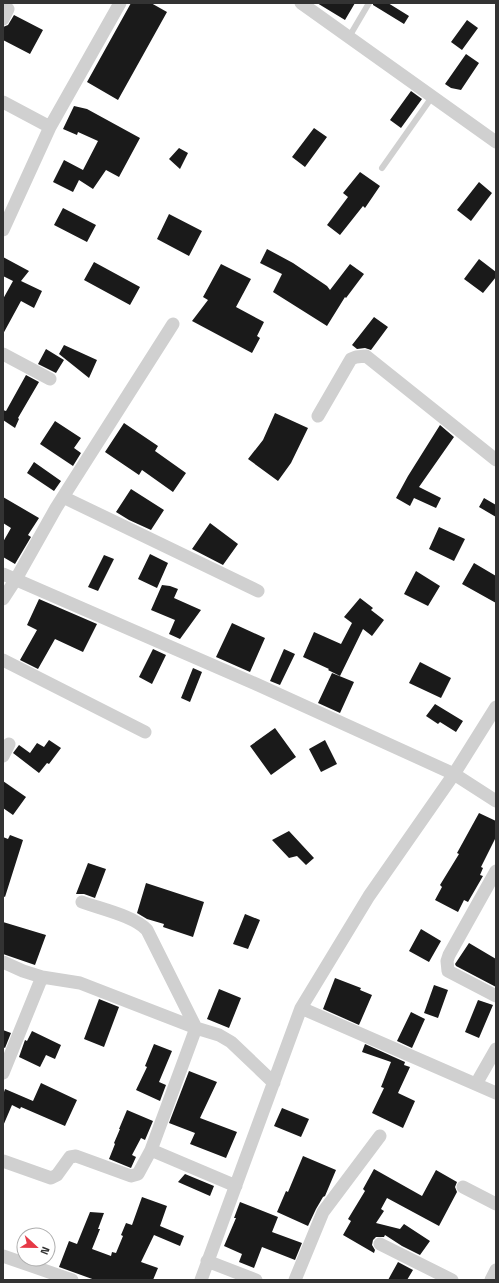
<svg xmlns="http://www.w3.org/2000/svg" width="499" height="1283" font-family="'Titillium Web',sans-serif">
	<rect width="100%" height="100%" fill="#fff"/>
	<path fill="#1a1a1a" d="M131,3H151L167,12L118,100L87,82Z
		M317,3H355L345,20Z
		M373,3H388L409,16L404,24L373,5Z
		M14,15L43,30L30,54L3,40V27L8,25Z
		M467,20L478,28L462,50L451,42Z
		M466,54L479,63L461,90L451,88L445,84Z
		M411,91L422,99L401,128L390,120Z
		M74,106L87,109L140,138L119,177L106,170L93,189L79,180L73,192L53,182L64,160L83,170L98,141L78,132L77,135L63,129Z
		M314,128L327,137L305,167L292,157Z
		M179,148L188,153L180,169L169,159Z
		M360,172L380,186L365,208L363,206L340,235L327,225L348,197L343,193Z
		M479,182L492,193L471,221L457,210Z
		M63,208L96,225L87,242L54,225Z
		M169,214L202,231L189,256L157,239Z
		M267,249L293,263L327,286L330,290L350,264L364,274L346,298L345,297L327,326L273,292L282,274L260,263Z
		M3,257L29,271L21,281L42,291L34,308L21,301L3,334V299L13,281L3,276Z
		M479,259L496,272V277L483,293L464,279Z
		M94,262L140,287L130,305L84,280Z
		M221,264L251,279L236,307L264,322L257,336L260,338L252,353L192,321L208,300L203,297Z
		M374,317L388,327L371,350L365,348L357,349L352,345Z
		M64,345L97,360L89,378L59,354Z
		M46,349L64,360L56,373L38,364Z
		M26,375L39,382L18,418L19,419L15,428L3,420V410L6,411Z
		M275,413L308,428L291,463L278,481L248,459L263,440Z
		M55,421L81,438L74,448L81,453L73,466L40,444Z
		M124,423L158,446L155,451L186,473L173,492L142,470L139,475L105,452Z
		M440,425L454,437L419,487L441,498L436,508L414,498L410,506L396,498L408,476Z
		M34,462L61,481L54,491L27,473Z
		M131,489L164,510L151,530L129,520L116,512Z
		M3,497L39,518L28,535L31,537L15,564L3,557V542L11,528L3,523Z
		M484,498L496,505V517L479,507Z
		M210,523L238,544L223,565L192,549Z
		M439,527L465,539L454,561L429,549Z
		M150,554L168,563L157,588L138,579Z
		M104,555L114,559L98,591L88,587Z
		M474,563L496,576V603L462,584Z
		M416,571L440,586L428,606L404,594Z
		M162,585L170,586L178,589L174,598L201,610L180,639L169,634L175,620L151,610Z
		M360,598L373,608L371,610L384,620L372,636L363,629L340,676L328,670L329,669L303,657L314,632L341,644L352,623L344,617Z
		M39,599L97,624L83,652L55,639L38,669L20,660L37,630L27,625Z
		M232,623L265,638L250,672L216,657Z
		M153,649L166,655L152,684L139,677Z
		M284,649L295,654L280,685L270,681Z
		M420,662L451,678L441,698L409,683Z
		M193,668L202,672L190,702L181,698Z
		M332,673L354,682L340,713L318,703Z
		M435,704L463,721L456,732L440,722L438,724L426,716Z
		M275,728L296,757L271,775L250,746Z
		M49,740L61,748L49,764L47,763L39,773L13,753L19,745L30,753L37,743L44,747Z
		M325,740L337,764L321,772L309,749Z
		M3,781L26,797L13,815L3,808Z
		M479,813L496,821V837L481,867L483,868L480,875L483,876L468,902L464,900L458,912L435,900L442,887L440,885L459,854L457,853Z
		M289,831L314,858L306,865L297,856L289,858L272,840Z
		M10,835L23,840L5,897L3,896V837L8,839Z
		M88,863L106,869L95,898L84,894H76Z
		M146,883L204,902L193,937L163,927L164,924L147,919L137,913Z
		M245,914L260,920L248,949L233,944Z
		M3,922L46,935L35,965L3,954Z
		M421,929L441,941L429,962L409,951Z
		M469,943L496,959V987L456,966L455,964Z
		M335,978L361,988L360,990L372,995L359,1025L323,1009Z
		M434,985L448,990L438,1018L424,1013Z
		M219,989L241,998L229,1028L207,1019Z
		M99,999L119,1007L104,1047L84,1039Z
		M478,1000L493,1005L479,1038L465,1032Z
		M411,1012L425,1019L412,1048L397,1041Z
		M3,1030L11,1033L5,1048L3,1047Z
		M32,1031L61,1045L55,1059L46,1055L40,1067L19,1057L25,1040L27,1041Z
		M154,1044L172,1051L159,1082L166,1085L160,1101L136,1090L147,1067L145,1066Z
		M365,1044L405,1062L404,1065L410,1067L398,1093L415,1101L403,1128L372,1113L384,1088L381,1087L391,1062L362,1052Z
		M189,1071L217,1082L200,1118L237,1132L226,1158L190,1144L195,1133L169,1123Z
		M41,1083L77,1100L65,1126L21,1107L20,1109L12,1105L3,1126V1095L5,1089L33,1101Z
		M282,1108L309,1119L301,1137L274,1126Z
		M127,1110L153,1121L145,1140L141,1138L132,1155L136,1157L131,1168L109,1159L115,1144L114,1143L120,1129H119Z
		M303,1156L336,1170L325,1196L323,1197L316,1209L308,1226L277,1212L286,1191L288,1192Z
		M374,1169L422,1196L436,1170L457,1182L455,1187L457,1192L439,1226L387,1198L381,1209L384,1211L376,1223L400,1229L404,1224L430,1241L420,1255L402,1246L385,1235L384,1237H376L373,1240L372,1245L375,1250L374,1253L343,1235L351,1221L348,1219L365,1191L363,1189Z
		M185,1174L214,1186L210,1196L178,1182Z
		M142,1197L167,1206L160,1226L184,1236L180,1246L154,1235L141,1262L158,1268L153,1280H95L59,1267L69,1241L77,1244L90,1212L104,1213L98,1229H100L92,1249L111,1256L112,1252L116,1253L123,1236L121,1235L126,1223L132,1225Z
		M240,1202L278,1217L272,1232L302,1243L295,1260L262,1247L254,1268L239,1262L242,1254L224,1246L236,1218H234Z
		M398,1262L413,1270L407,1280H388Z"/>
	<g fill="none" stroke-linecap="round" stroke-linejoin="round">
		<path stroke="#d0d0d0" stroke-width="6" d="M349,37L369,3
			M382,168L432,97"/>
		<path stroke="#d0d0d0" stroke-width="13" d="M301,3L496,142
			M3,19L8,9
			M3,102L50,127
			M3,230L50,127L120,3
			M3,354L50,379
			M318,416L351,359L356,357L366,356L496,460
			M63,497L258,591
			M3,574L256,684L454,774L496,801
			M3,599L16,579L56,508L173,324
			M3,660L145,732
			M3,756L9,744
			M496,871L449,955L447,961L448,971L496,996
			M3,962L23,971L42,977L80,983L196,1028L219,1035L231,1042L274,1083
			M301,1008L496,1093
			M3,1073L42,977
			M476,1084L496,1049
			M151,1150L236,1186
			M3,1161L51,1178L57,1175L70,1157L76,1156L131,1176L138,1174L151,1150L196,1028L147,930C134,916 101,909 82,902
			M463,1187L496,1204
			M380,1244L452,1280
			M3,1256L72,1280
			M207,1261L256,1280
			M201,1280L301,1008L369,896L454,774L496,707
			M295,1280L323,1212L380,1136
			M491,1280L496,1270"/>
	</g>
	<rect width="499" height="1283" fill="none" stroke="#333333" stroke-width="8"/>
	<g transform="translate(36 1247) rotate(112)"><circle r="19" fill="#ffffff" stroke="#adadad"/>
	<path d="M0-3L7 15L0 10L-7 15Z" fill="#e63946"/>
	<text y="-6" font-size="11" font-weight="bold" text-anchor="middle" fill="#333333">N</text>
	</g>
</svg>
